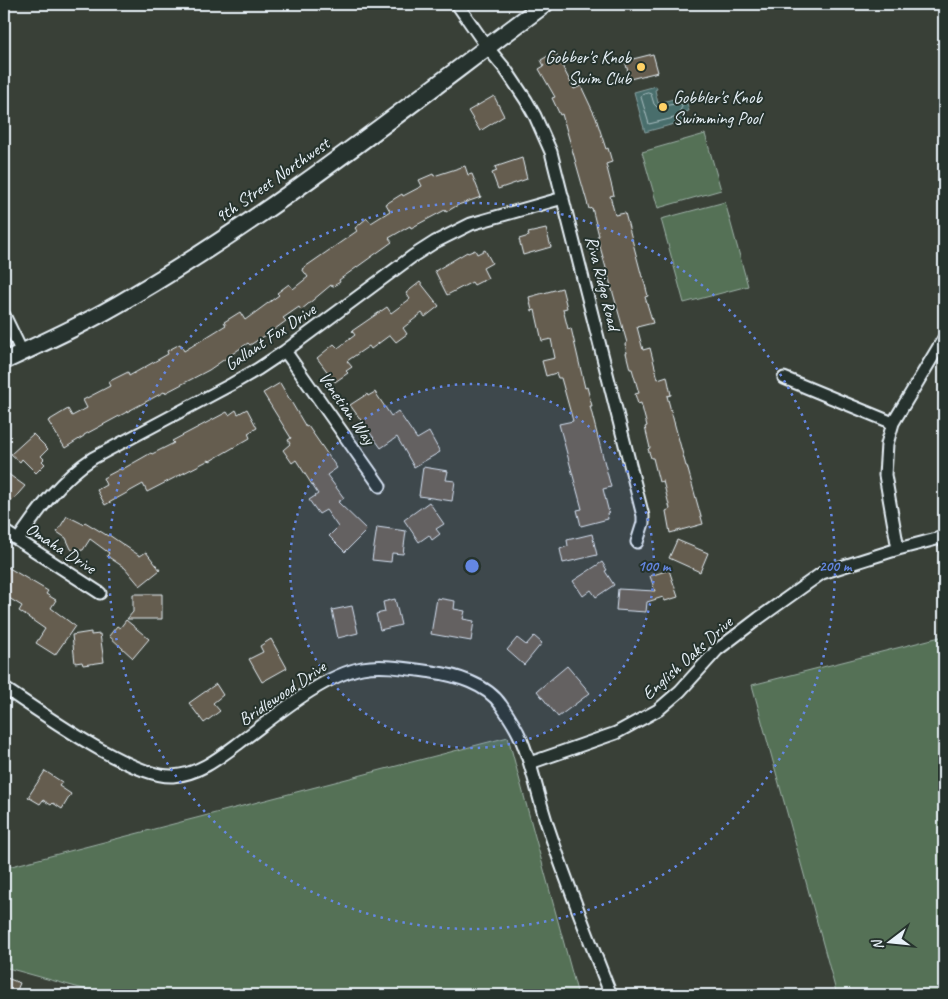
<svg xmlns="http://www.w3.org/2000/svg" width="948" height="999" font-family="Caveat,sans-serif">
	<rect width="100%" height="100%" fill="#394037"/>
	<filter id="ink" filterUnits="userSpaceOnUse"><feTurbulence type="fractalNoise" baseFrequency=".02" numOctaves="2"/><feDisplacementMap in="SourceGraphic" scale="10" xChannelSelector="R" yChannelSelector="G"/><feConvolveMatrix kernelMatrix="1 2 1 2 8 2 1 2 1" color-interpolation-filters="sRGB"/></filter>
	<g filter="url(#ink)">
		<path fill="#557157" stroke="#9eb1a8" d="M705,134L721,190L658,208L642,152Z
			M725,202L748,286L684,303L661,219Z
			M944,636V995H837L752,685Z
			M508,737L578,995H105L4,967V868Z"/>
		<path fill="#496e6c" stroke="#89a2a4" d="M656,86L657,89L655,90L658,103L685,96L689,111L683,113L685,121L645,132L634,92Z"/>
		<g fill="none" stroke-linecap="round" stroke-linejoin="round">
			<path stroke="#a8bdc0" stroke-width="1" d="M648,93L651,94L654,104L657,107L681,103L682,107L679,112L678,117L649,124L641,97L642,95Z"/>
		</g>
		<path fill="#655d4f" stroke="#e8f1f8" d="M555,52L574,89L581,86L596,118L606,149L608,148L612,162L606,164L614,195L610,196L615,215L625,213L642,277H643L648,296L645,297L653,323L637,327L643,350L650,348L658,379L667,376L671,395L667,396L686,466H687L703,524L670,533L666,511L670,509L663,481L659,482L653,458H651L648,449L650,448L645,427L647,426L641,403L638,404L635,394L639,393L632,369H630L626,353H627L625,344L627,343L597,236H599L592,208L589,209L562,114L560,115L552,98L555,97L539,69L544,66L541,60Z
			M653,54L658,72L630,79L625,61Z
			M494,96L504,116L480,131L468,111Z
			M522,158L527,179L498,189L492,173L497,171L495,167Z
			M465,166L468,175L472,174L481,197L458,205L446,212L445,210L411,228L410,226L389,238L392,242L339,280L340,282L332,287L331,285L301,310L299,307L283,318L286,321L271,332L250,345L248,343L209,370L165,393L164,392L84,435V436L65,448L48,421L68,409L72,416L87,408L83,400L110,386L108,382L128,372L129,376L168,354L167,351L180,344L184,351L226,325L224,322L240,312L245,320L279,295L277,293L289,284L293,289L308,277L302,269L357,231L355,228L367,218L371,223L390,211L386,204L402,194L403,196L422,186L419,180L433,174L434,176Z
			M546,229L551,247L523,255L519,239L529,236L528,233Z
			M475,250L477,254L485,250L492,263L483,268L488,278L474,285L472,282L447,295L435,271L467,252L468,253Z
			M420,282L439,306L425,317L422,313L403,328L407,334L396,342L390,335L371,349L369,346L347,361L352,367L346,371L348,373L335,382L317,358L334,344L338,348L355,335L352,331L387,307L391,313L410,299L406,293Z
			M562,288L567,308L563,309L568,329L571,328L585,388L587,387L592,406H590L598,438L611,487L603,489L609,513H607L608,519L581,526L577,510L582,509L559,424L573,421L561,378H558L556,373L546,376L542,361L555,358L551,339L542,341L535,310L532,311L529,297Z
			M280,383L306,427L308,426L337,468L327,475L344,498L338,502L367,530L345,552L329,536L338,527L326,510L319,514L309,500L318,494L296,460L292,463L283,450L290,444L288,440L291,438L263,393Z
			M375,392L391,416L398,411L417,439L429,432L440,452L414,467L397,437L381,448L350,405L367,394L368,396Z
			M247,409L257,428L248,433L250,438L210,461L209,460L147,492L143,484L105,505L97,490L106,485L103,478L120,469L121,470L151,453L152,454L174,443L172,441L227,412L229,415L236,410L238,414Z
			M33,434L48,449L41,456L44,459L42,461L45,464L36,473L22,459L20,462L11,454Z
			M423,467L448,471L446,480L455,481L452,501L419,496Z
			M4,471L25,486L12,501L4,495Z
			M429,502L444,524L436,529L440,534L432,540L429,535L419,542L404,520Z
			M67,516L83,524L85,522L108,536L109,535L140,556L146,552L160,570L140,586L125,568L107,556L109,553L90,539L83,550L74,551L71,549L66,538L57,532Z
			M377,527L406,531L403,554L392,553L391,562L372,560Z
			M592,534L597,555L563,563L560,549L568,546L567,540Z
			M677,540L708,553L700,572L669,558Z
			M602,562L607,570L605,571L614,585L596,597L591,590L583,596L573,581Z
			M4,565L48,591L46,594L56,600L51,608L75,626L55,655L36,643L45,629L19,611L22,606L4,595Z
			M669,570L678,597L665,601L663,597L647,602L646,612L616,610L618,589L655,591L650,576Z
			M133,594H162V619H127L133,612Z
			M437,598L455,601L454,609L465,611L463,619L474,621L471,641L431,634Z
			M395,599L401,625L380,630L376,614L385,612L383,602Z
			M352,606L358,633L338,638L332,610Z
			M126,620L149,639L133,658L109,636L117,626L120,628Z
			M91,632V635L100,634L104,662L83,665L82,662L75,663L72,635Z
			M534,636L542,643L524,665L507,650L517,638L526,645Z
			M271,639L287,668L262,682L249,659L263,652L260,646Z
			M567,666L590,693L558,717L537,691Z
			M216,684L223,695L213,703L220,711L204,723L189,703Z
			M45,771L62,782L59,786L71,794L62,809L53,803L51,805L43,800L40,804L28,797Z
			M4,977L20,983L15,995H4Z"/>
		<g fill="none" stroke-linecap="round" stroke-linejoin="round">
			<defs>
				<path id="street" d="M457,4L487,47L506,70L526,100L535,116L551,152L643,516V523L637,542
					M4,315L22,352
					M285,351L380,486
					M784,378L893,423
					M4,531L100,593
					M18,540C39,509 61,479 93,458L232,384L258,369L285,351L413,256L435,242L471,224L563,198
					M898,549L885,475L887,444L893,423L944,338
					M4,688C41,712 131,778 173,776C199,774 219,758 239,743C273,718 321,676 362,668C384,664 409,669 432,672C455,675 487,684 501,705C508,715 516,727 521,739C533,767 538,798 548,827C567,884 589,939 611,995
					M530,763L616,733L658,710L680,691L717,650L759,618L822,573L898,549L944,537"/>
				<path id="secondary" d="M4,361C47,341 91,321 132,296C277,211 410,104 545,4"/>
			</defs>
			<use href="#street" stroke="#e8f1f8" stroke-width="15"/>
			<use href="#secondary" stroke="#e8f1f8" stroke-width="20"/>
			<use href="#street" stroke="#26332d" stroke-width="11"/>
			<use href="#secondary" stroke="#26332d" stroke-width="16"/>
		</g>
	</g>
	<circle cx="472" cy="566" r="182" fill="#6487e3" fill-opacity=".12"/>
	<g fill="none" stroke="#6487e3" stroke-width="2.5" stroke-dasharray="2.5 5">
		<circle cx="472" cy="566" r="182"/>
		<circle cx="472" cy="566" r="363"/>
	</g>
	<g fill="#ffd166" stroke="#26332d" stroke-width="2">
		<circle cx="641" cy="67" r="5"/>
		<circle cx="663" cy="107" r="5"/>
	</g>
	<g text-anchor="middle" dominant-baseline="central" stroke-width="4" stroke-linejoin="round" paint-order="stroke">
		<g font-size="18" fill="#e8f1f8" stroke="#26332d" text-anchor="end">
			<text x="631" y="57">Gobber's Knob<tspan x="631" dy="21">Swim Club</tspan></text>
			<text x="673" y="97" text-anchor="start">Gobbler's Knob<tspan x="673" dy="21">Swimming Pool</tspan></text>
		</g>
		<g font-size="18" fill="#e8f1f8" stroke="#26332d">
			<text transform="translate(272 180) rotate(-35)">9th Street Northwest</text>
			<text transform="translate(603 283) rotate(76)">Riva Ridge Road</text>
			<text transform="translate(270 337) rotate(-34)">Gallant Fox Drive</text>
			<text transform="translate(347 408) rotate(55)">Venetian Way</text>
			<text transform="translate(61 548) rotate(33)">Omaha Drive</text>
			<text transform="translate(687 658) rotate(-42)">English Oaks Drive</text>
			<text transform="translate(282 693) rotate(-34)">Bridlewood Drive</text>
		</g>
	</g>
	<circle cx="472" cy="566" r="8" fill="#6487e3" stroke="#26332d" stroke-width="2.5"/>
	<g font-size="15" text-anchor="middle" font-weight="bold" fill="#6487e3" stroke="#26332d" stroke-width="4" stroke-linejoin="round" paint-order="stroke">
		<text x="654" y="571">100 m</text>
		<text x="835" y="571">200 m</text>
	</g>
	<rect width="948" height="999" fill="none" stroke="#26332d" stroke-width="20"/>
	<rect x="10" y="10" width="928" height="979" fill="none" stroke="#e8f1f8" stroke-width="2" filter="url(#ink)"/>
	<g transform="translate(890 942) rotate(254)" stroke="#26332d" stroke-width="4" paint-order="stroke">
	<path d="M0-4L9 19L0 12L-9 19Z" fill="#e8f1f8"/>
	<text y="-8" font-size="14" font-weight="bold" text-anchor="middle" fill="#e8f1f8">N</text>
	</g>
</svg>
